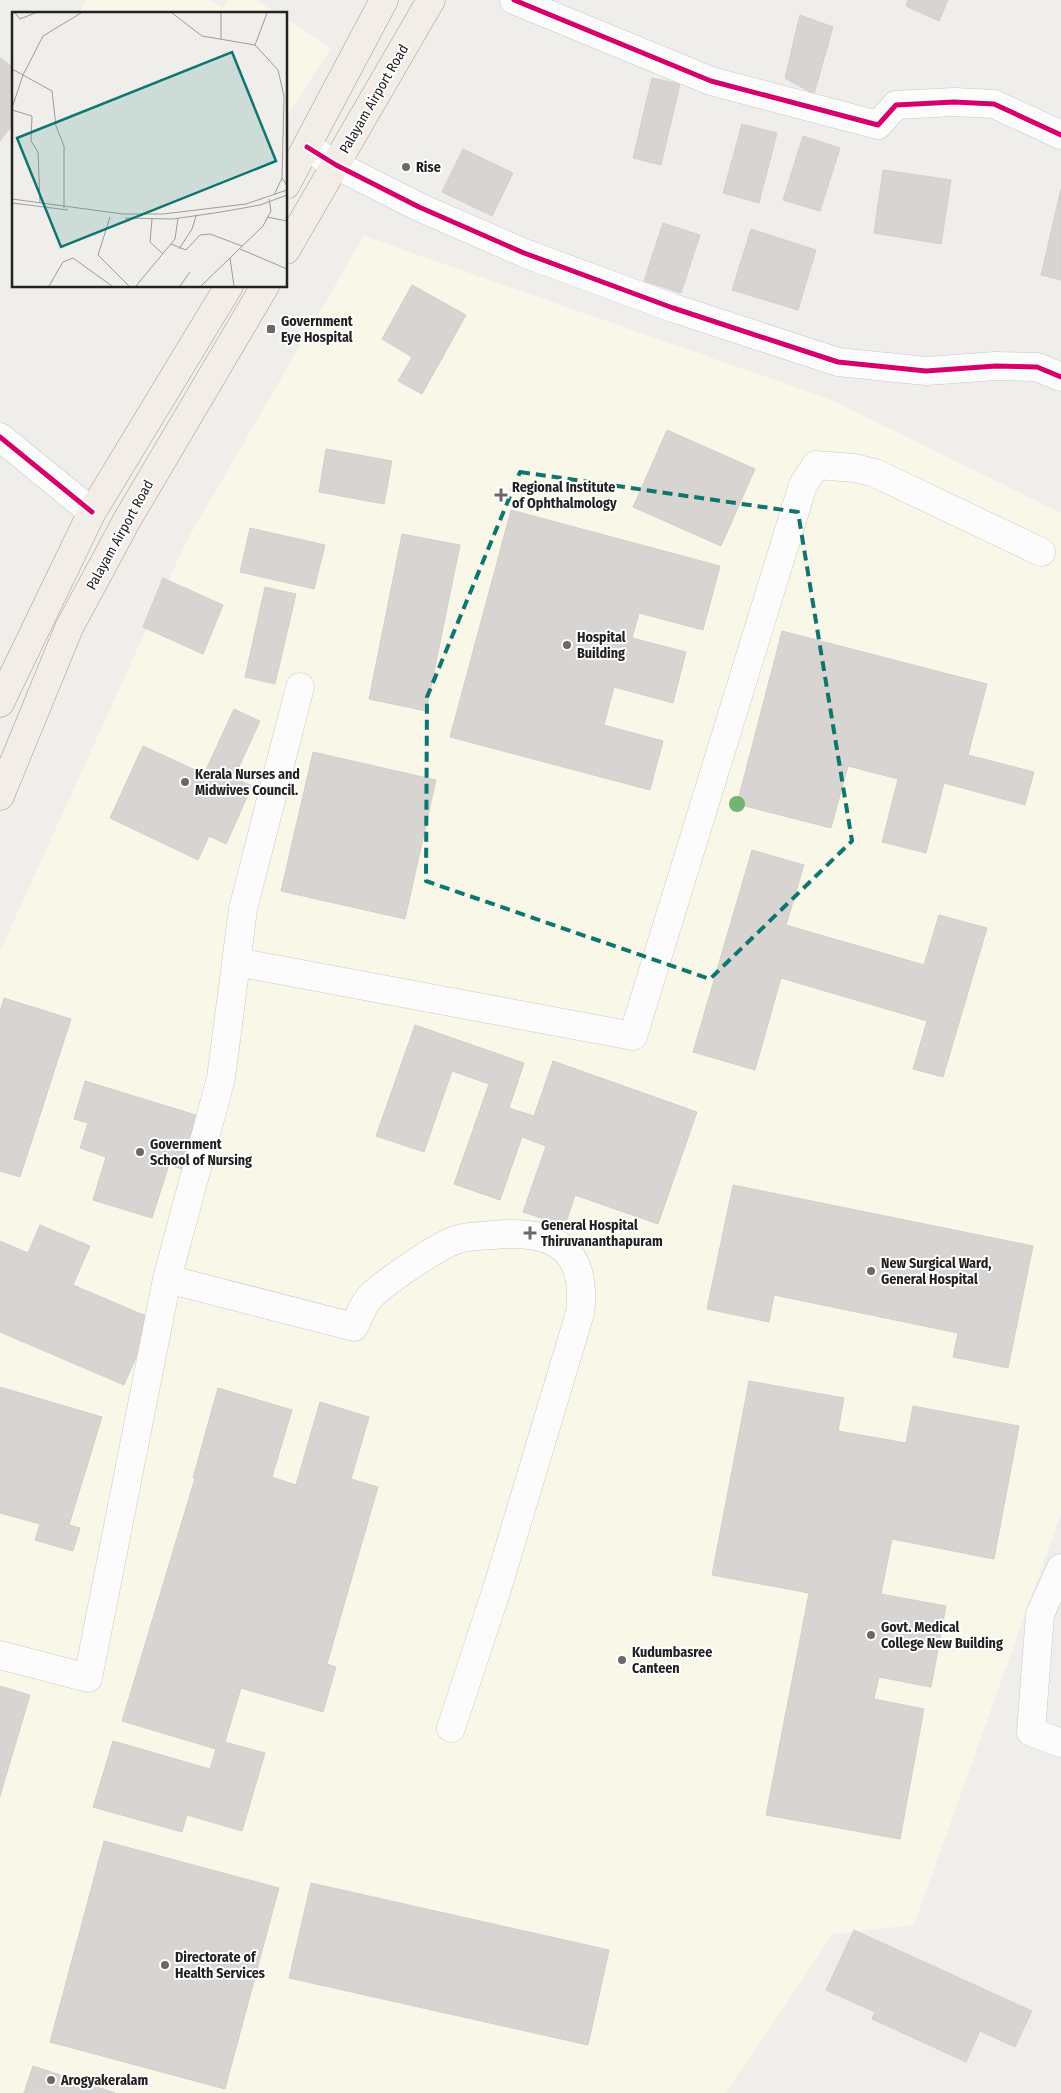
<svg xmlns="http://www.w3.org/2000/svg" width="1061" height="2093" font-family="'Fira Sans Condensed',sans-serif">
	<rect width="100%" height="100%" fill="#f0eeeb"/>
	<path fill="#f8f7e8" d="M87,0H209L223,8L228,0H256L278,14H78Z
		M286,19L331,48L286,118Z
		M364,236L829,399L1061,513V1514L914,1925L833,1934L726,2093H0V951L186,542Z"/>
	<path fill="#d7d4d2" stroke="#d3d0cc" d="M908,0H948L939,21L906,6Z
		M800,15L833,27L814,94L785,78Z
		M0,58L14,68V123L0,141Z
		M652,78L680,84L661,165L633,158Z
		M742,124L777,133L759,203L723,193Z
		M803,136L840,148L820,211L783,200Z
		M463,149L513,173L492,216L442,192Z
		M883,170L951,180L941,244L874,233Z
		M1061,189V280L1041,275Z
		M663,223L700,235L681,293L644,281Z
		M751,229L816,250L798,310L732,290Z
		M412,285L466,315L422,394L398,381L412,357L382,339Z
		M667,430L755,469L721,546L633,507Z
		M326,449L392,461L384,504L319,492Z
		M511,510L720,566L703,630L639,613L632,638L686,652L673,703L614,687L604,725L663,741L650,790L450,737Z
		M250,528L325,545L314,589L240,572Z
		M402,534L460,545L426,711L369,699Z
		M163,578L223,605L203,654L143,627Z
		M265,587L296,594L275,684L245,677Z
		M782,631L987,684L968,755L1034,772L1025,805L944,783L926,853L882,842L898,779L848,766L831,828L737,804Z
		M234,709L260,721L234,778L252,786L226,844L209,836L198,860L110,818L143,746L204,774Z
		M313,752L436,780L405,919L281,891Z
		M752,850L804,865L786,925L924,965L939,915L987,928L943,1077L913,1069L927,1021L781,978L755,1070L693,1052Z
		M4,998L71,1019L20,1177L0,1171V1012Z
		M415,1025L524,1063L509,1108L534,1116L553,1061L697,1112L658,1224L575,1195L565,1226L523,1212L546,1146L522,1137L500,1200L454,1184L489,1084L452,1071L424,1152L376,1136Z
		M85,1081L199,1116L182,1169L169,1165L152,1218L93,1200L106,1157L80,1148L88,1123L74,1119Z
		M733,1185L1033,1246L1008,1368L953,1357L958,1333L774,1295L769,1322L707,1309Z
		M40,1225L90,1246L73,1285L153,1319L124,1385L0,1332V1241L28,1253Z
		M749,1381L844,1398L838,1431L906,1443L913,1406L1019,1426L994,1559L892,1539L881,1594L946,1606L931,1687L879,1677L874,1699L924,1709L900,1839L766,1815L809,1593L712,1575Z
		M0,1387L102,1417L69,1525L80,1528L73,1551L35,1540L40,1524L0,1513Z
		M218,1388L292,1410L272,1477L296,1485L320,1402L369,1417L351,1479L378,1487L327,1664L336,1667L323,1712L241,1688L225,1742L265,1753L242,1831L187,1815L182,1832L93,1807L113,1741L210,1769L216,1749L122,1721L195,1478H193Z
		M0,1686L30,1695L0,1796Z
		M104,1841L279,1888L225,2089L50,2042Z
		M311,1883L609,1950L588,2045L289,1978Z
		M854,1930L1032,2011L1015,2047L980,2031L966,2062L872,2019L875,2012L826,1990Z
		M33,2066L115,2093H24Z"/>
	<g fill="none" stroke-linecap="round" stroke-linejoin="round">
		<defs>
			<path id="minor" d="M514,0L711,81L878,125L896,105L954,102L994,104L1061,135
				M307,147L336,165L419,207L524,253L673,308L838,362L926,371L996,366L1037,367L1061,377
				M0,437L92,512
				M236,962L633,1036L803,485L816,465L855,468L875,473L1041,552
				M167,1279L354,1327C359,1318 363,1304 370,1297C384,1283 441,1243 459,1239C470,1236 482,1236 493,1235C553,1229 588,1248 580,1313L497,1589L451,1728
				M1061,1568L1040,1614L1031,1732L1061,1743
				M0,1655L88,1678L167,1279L221,1078L243,909L300,687"/>
			<path id="major" d="M286,185L384,0
				M286,250L431,0
				M0,703L92,512L229,286
				M0,796L69,628L127,520L265,286"/>
		</defs>
		<use href="#minor" stroke="#c9c8c7" stroke-width="29"/>
		<use href="#major" stroke="#a79c86" stroke-width="29"/>
		<use href="#minor" stroke="#fdfcfc" stroke-width="28"/>
		<use href="#major" stroke="#f3ede7" stroke-width="28"/>
		<defs>
			<path id="cycleway" d="M514,0L711,81L878,125L896,105L954,102L994,104L1061,135
				M307,147L336,165L419,207L524,253L673,308L838,362L926,371L996,366L1037,367L1061,377
				M0,437L92,512"/>
		</defs>
		<use href="#cycleway" stroke="#fff" stroke-width="8"/>
		<use href="#cycleway" stroke="#d6006c" stroke-width="5"/>
	</g>
	<circle fill="#73b476" cx="737" cy="804" r="8"/>
	<path fill="none" stroke="#0f766e" stroke-width="4" stroke-dasharray="10 6" stroke-linejoin="round" d="M520,472L798,512L852,841L710,979L426,881L427,697Z"/>
	<g fill="#6a6968" stroke="#fff" stroke-width="2">
		<circle cx="406" cy="167" r="5"/>
		<rect x="266" y="324" width="10" height="10" rx="2.5"/>
		<path d="M498.5 487.5h5v5h5v5h-5v5h-5v-5h-5v-5h5z"/>
		<circle cx="567" cy="645" r="5"/>
		<circle cx="185" cy="782" r="5"/>
		<circle cx="140" cy="1152" r="5"/>
		<path d="M527.5 1225.5h5v5h5v5h-5v5h-5v-5h-5v-5h5z"/>
		<circle cx="871" cy="1271" r="5"/>
		<circle cx="871" cy="1635" r="5"/>
		<circle cx="622" cy="1660" r="5"/>
		<circle cx="165" cy="1965" r="5"/>
		<circle cx="51" cy="2080" r="5"/>
	</g>
	<g text-anchor="middle" dominant-baseline="central" stroke-width="4" stroke-linejoin="round" paint-order="stroke">
		<g font-size="14" fill="#222" stroke="#fff">
			<text transform="translate(374 99) rotate(-60)">Palayam Airport Road</text>
			<text transform="translate(120 535) rotate(-61)">Palayam Airport Road</text>
		</g>
		<g font-size="14" font-weight="bold" fill="#222" stroke="#fff" text-anchor="start">
			<text x="416" y="167">Rise</text>
			<text x="281" y="321">Government<tspan x="281" dy="16">Eye Hospital</tspan></text>
			<text x="512" y="487">Regional Institute<tspan x="512" dy="16">of Ophthalmology</tspan></text>
			<text x="577" y="637">Hospital<tspan x="577" dy="16">Building</tspan></text>
			<text x="195" y="774">Kerala Nurses and<tspan x="195" dy="16">Midwives Council.</tspan></text>
			<text x="150" y="1144">Government<tspan x="150" dy="16">School of Nursing</tspan></text>
			<text x="541" y="1225">General Hospital<tspan x="541" dy="16">Thiruvananthapuram</tspan></text>
			<text x="881" y="1263">New Surgical Ward,<tspan x="881" dy="16">General Hospital</tspan></text>
			<text x="881" y="1627">Govt. Medical<tspan x="881" dy="16">College New Building</tspan></text>
			<text x="632" y="1652">Kudumbasree<tspan x="632" dy="16">Canteen</tspan></text>
			<text x="175" y="1957">Directorate of<tspan x="175" dy="16">Health Services</tspan></text>
			<text x="61" y="2080">Arogyakeralam</text>
		</g>
	</g>
	<g transform="translate(12 12)">
		<rect width="275" height="275" fill="#f0eeeb"/>
		<path fill="none" stroke="#9e9c9b" stroke-width="1" d="M3,1L8,7L23,1M160,1L190,24L243,33L266,58L272,84L270,166L275,174M209,1V27M243,33L255,1M0,57L40,79L44,114L52,134V196M0,96L11,63L31,24L69,1M0,98L20,104L19,129L26,140L28,191M262,183L270,166M0,187L111,202H151L234,192L275,178M0,191L56,198M98,205L86,243L117,274M255,205L275,209M113,206L161,207L209,200L248,193L275,183M140,207L138,230L151,242M159,232L174,238L188,223L198,222L230,234M167,237L180,217L184,204M228,237L275,257M218,246L222,274M37,274L51,250L61,246L100,274M124,274L163,227L166,206M168,274L178,260M189,274L251,214L259,199L257,187"/>
		<path fill="#0f766e" fill-opacity="0.15" stroke="#0f766e" stroke-width="2.5" d="M220,40L264,149L49,235L5,126Z"/>
		<rect width="275" height="275" fill="none" stroke="#222" stroke-width="2.5"/>
	</g>
</svg>
